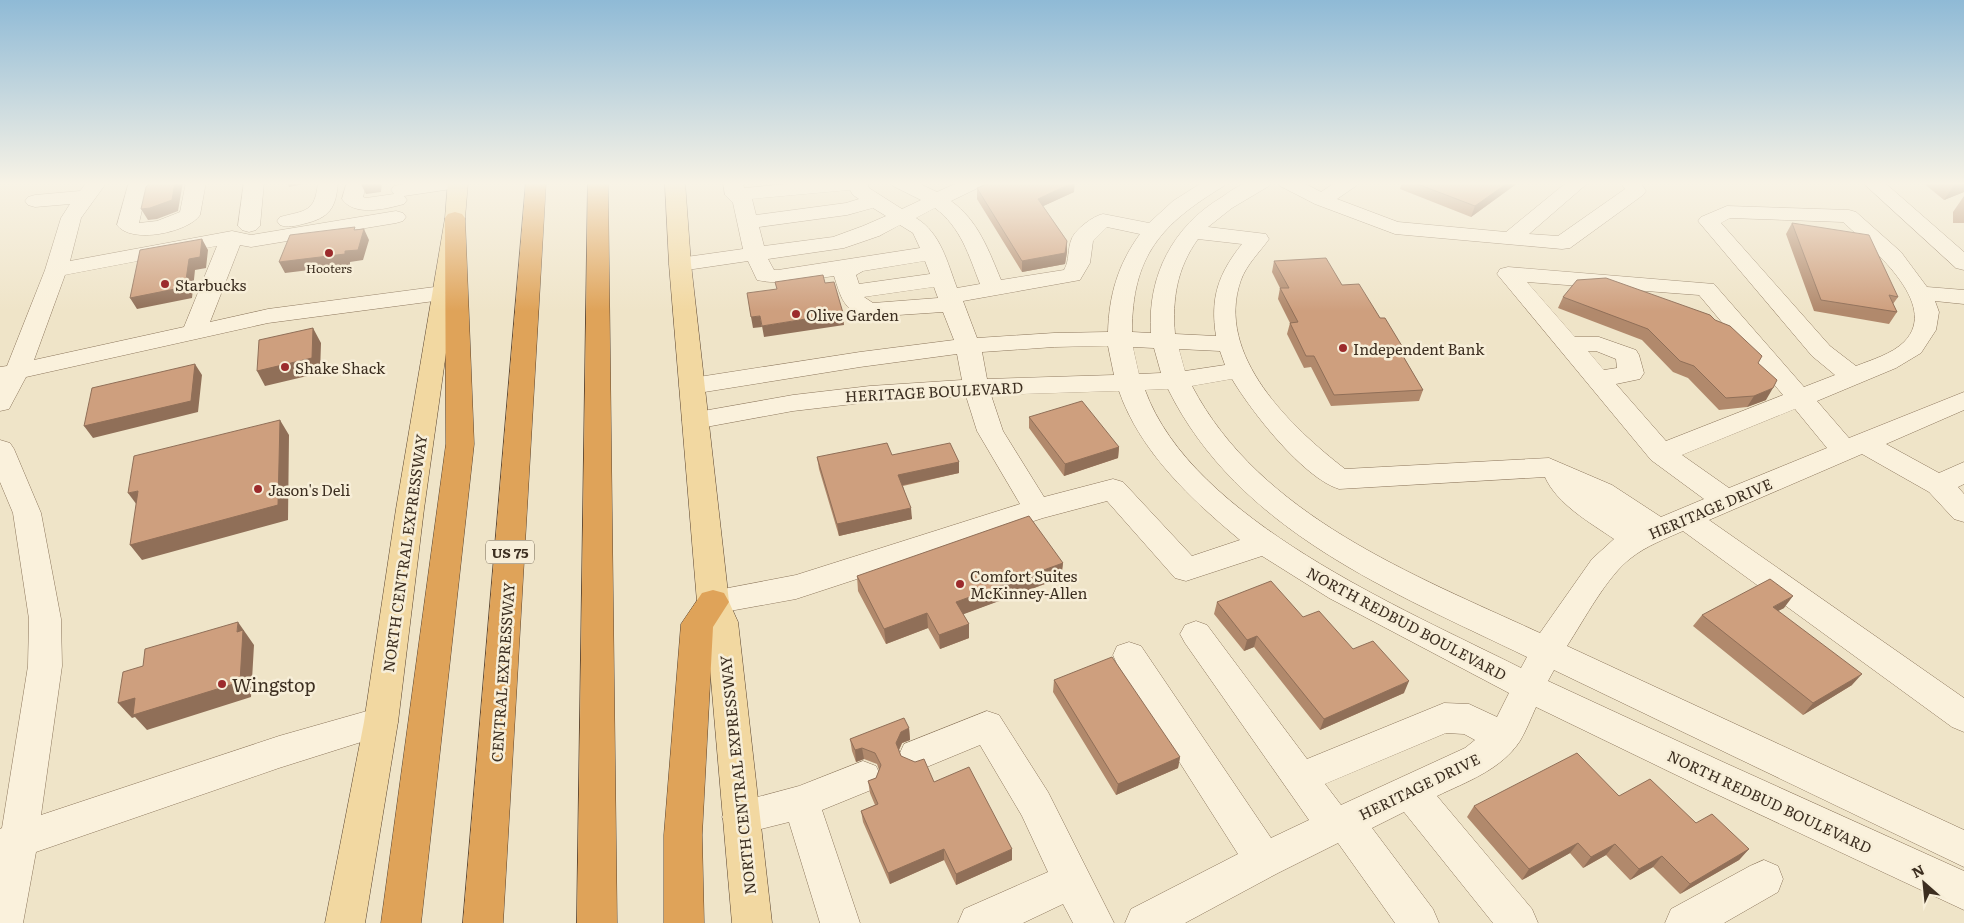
<svg xmlns="http://www.w3.org/2000/svg" width="1964" height="923" font-family="Literata,serif">
	<rect width="100%" height="100%" fill="#efe4c8"/>
	<g fill="none" stroke-linecap="round" stroke-linejoin="round">
		<defs>
			<path id="minor" d="M87,182H107L81,218L70,261L232,231L251,235L396,211L403,213L406,217L403,221L396,223L251,247L240,245L210,322L268,309L442,286L450,288L453,293L450,298L442,300L268,323L26,377L9,409L0,411V367L7,366L45,270L61,218L70,204L35,207L28,205L25,201L28,197L35,195L80,191ZM217,246L184,327L34,360L65,275Z
				M129,182L148,183L139,223L157,221L180,212L186,182H206L200,215C189,232 131,245 117,225Z
				M244,182H264L260,226L256,230L249,232L242,230L238,226Z
				M318,182H338C336,208 330,218 303,224C295,226 288,228 280,225L277,221L280,217C306,210 315,213 318,182Z
				M347,182H367L363,197L366,198L394,194L391,190L394,186C418,180 444,181 468,182L465,186L458,188L404,196L407,200L404,204C386,209 354,217 342,199Z
				M723,182H743L744,188L808,182H867L869,188L902,209L921,200L893,186L890,182H916L937,192L959,182H985L982,186L951,201C978,220 989,251 1001,280L1064,270C1070,260 1067,249 1072,238C1076,229 1093,216 1103,214L1149,223L1173,201L1203,182H1227L1224,186C1161,224 1132,256 1132,332L1151,333C1147,276 1173,226 1222,197C1229,192 1240,184 1249,182C1256,180 1265,182 1272,182L1269,186L1232,208L1208,227L1258,233L1266,234L1269,239C1259,253 1247,264 1241,280C1214,355 1292,428 1345,469L1549,458L1612,485L1661,517L1704,499L1651,460L1497,274L1500,269L1508,267L1714,284L1804,387L1835,375L1812,356L1698,221L1701,217L1727,206L1849,210L1856,212L1901,252L1927,287L1964,290V304L1935,301L1939,312L1936,330L1921,353L1896,368L1817,401L1849,438L1964,392V410L1886,444L1939,473L1964,462V484L1958,487L1964,494V522L1954,519L1929,492L1862,454L1709,520L1964,698V732L1952,727L1683,531C1665,539 1646,546 1631,558C1607,576 1584,620 1567,646L1964,830V867L1554,670L1548,681L1723,762L1964,871V910L1697,785L1536,707C1531,718 1526,731 1520,741C1501,770 1466,782 1437,796L1532,909L1538,923H1493L1404,812L1372,828L1433,909L1439,923H1395L1338,843L1278,873L1185,923H1125L1131,909L1238,854L1117,664L1113,655L1117,646L1129,642L1141,646L1271,838L1309,820L1185,643L1180,634L1185,625L1196,621L1207,625L1307,759L1444,703L1469,704L1497,717L1509,693L1329,598L1262,556L1186,581L1175,578L1107,501L1043,518L796,599L713,614L702,611L697,602L702,593L796,575L1020,504L977,431L966,396L870,402L793,411L695,429L686,426L682,420L686,414L793,395L870,386L962,380L957,354L860,367L692,394L683,392L679,386L683,380L692,378L860,352L954,340L943,312L868,317C843,311 841,297 834,276C808,279 783,286 757,280L748,261L680,271L672,269L669,264L672,259L743,249L733,203L725,195ZM850,190L853,195L859,199L846,203L756,215L752,199ZM873,208L886,216L863,226L833,237L764,246L759,227L847,215ZM935,208C961,227 969,256 980,284L957,288C947,262 941,233 916,218ZM1730,218L1843,222C1869,246 1942,304 1904,342C1892,354 1871,360 1856,366L1830,346L1721,223ZM900,225L913,233L920,248L778,270H774L768,259L844,248L879,236ZM1107,227L1140,234C1118,264 1109,295 1108,332L1054,333L977,338L963,301L1080,280L1090,263L1093,241ZM1198,239L1242,244C1218,274 1210,298 1216,336L1175,334C1172,299 1177,268 1198,239ZM925,261L930,274L859,284L856,275L863,271ZM1527,282L1699,295L1783,395L1666,441L1616,384L1640,379L1644,373L1639,355L1636,350L1599,337H1575ZM934,287L938,298L873,303L864,297ZM1108,346L1114,375L987,379L982,352L1054,347ZM1133,347L1154,348L1161,373L1139,374ZM1179,349L1220,351L1225,365L1185,371ZM1588,351H1596L1616,359L1617,368L1604,370ZM1232,379C1251,411 1303,478 1339,489L1545,477C1557,504 1589,522 1614,539L1592,559L1540,633C1414,575 1260,516 1192,386ZM1168,389C1238,531 1393,592 1527,657L1521,668C1404,609 1192,520 1145,390ZM1119,391C1140,452 1192,500 1240,540L1192,556L1123,482L1113,479L1044,497L1003,431L991,395ZM1795,409L1827,448L1729,488L1682,455ZM1446,733L1464,734L1475,740L1465,748L1341,805L1325,784Z
				M1277,182H1302L1321,192L1336,182H1359L1356,186L1337,199L1398,222L1506,232L1567,182H1589L1529,234L1558,236L1625,189L1620,182H1640L1646,191L1643,195L1570,248L1562,249L1395,234L1315,204L1280,186Z
				M1862,182H1884L1964,252V270L1956,268Z
				M0,440L10,443L14,449L41,513L61,619L62,666L41,815L279,736L381,707L393,712L398,722L393,732L279,768L36,852L23,923H0V829L2,828L28,666L29,619L13,513L0,482Z
				M987,711L999,715L1048,792L1114,923H1073L1063,904L1023,923H958L964,909L1048,872L1022,816L980,745L917,771L904,766L899,755L904,744Z
				M863,761L876,766L881,777L876,788L822,810L860,923H820L789,822L741,834L728,829L722,817L728,805L799,786Z
				M1764,860L1778,866L1783,879L1778,892L1724,923H1665L1671,909L1750,866Z"/>
			<path id="major" d="M448,182H468L465,218L424,509L398,722L365,923H325L364,722L396,509L445,218Z
				M665,182H685L691,264L729,602L738,622L772,923H732L706,622L697,602L669,264Z"/>
			<path id="highway" d="M526,182H546L503,923H463Z
				M588,182H608L617,923H577Z
				M455,212L462,214L465,218L474,444L421,923H381L446,444L445,218L448,214Z
				M713,590L724,593L729,602L713,627L702,835L704,923H664V835L681,624L702,593Z"/>
		</defs>
		<use href="#minor" stroke="#8c765c" stroke-width="1"/>
		<use href="#major" stroke="#5a4430" stroke-width="1"/>
		<use href="#highway" stroke="#5a4430" stroke-width="1"/>
		<use href="#minor" fill="#faf1dc" fill-rule="evenodd"/>
		<use href="#major" fill="#f2d8a1" fill-rule="evenodd"/>
		<use href="#highway" fill="#dfa359" fill-rule="evenodd"/>
	</g>
	<path fill="#b1896c" d="M1402,182H1519L1471,217L1400,189Z
		M1922,182H1964V192L1944,200Z
		M977,188L1074,192L1043,206L1067,241V252L1065,264L1022,272L977,199Z
		M1964,196V223H1953V212Z
		M1792,223L1898,297L1893,304L1897,312L1889,324L1814,311L1786,234Z
		M1274,261L1342,285L1380,318L1405,351L1403,356L1423,390L1419,401L1331,406L1311,367L1304,368L1287,334L1290,323L1278,299L1280,288L1272,272Z
		M1563,297L1758,363L1766,400L1747,407L1719,410L1688,378L1673,372L1642,340L1558,308Z
		M1029,417L1119,447L1118,458L1064,476L1029,428Z
		M892,455L959,462V473L903,486L912,519L839,536L819,469L817,457Z
		M1063,563L1061,578L963,614L969,624V638L940,649L928,628L886,644L858,591L857,576Z
		M1217,602L1303,617L1353,649L1404,693L1320,730L1254,647L1244,651L1214,614Z
		M1784,608L1778,611L1852,685L1803,715L1693,626L1702,615Z
		M1054,680L1180,757L1178,768L1116,795L1053,692Z
		M909,728L910,740L902,743L899,750L901,756L934,782L1012,860L956,885L944,860L890,884L863,822L861,811L875,805L870,793L868,781L876,778L879,770L877,764L864,759L856,762L852,751L850,739Z
		M1619,796L1696,823L1749,849L1739,860L1680,894L1653,867L1630,880L1606,855L1583,868L1570,853L1522,880L1467,817L1474,806Z"/>
	<path fill="#906f58" d="M175,182H183L178,211L157,219L148,220L141,209Z
		M287,182H313L289,187Z
		M374,182H382L381,192L366,194L361,184Z
		M1075,182L1074,192L1037,209L1038,199Z
		M1509,182H1519L1471,217L1475,206Z
		M1956,182H1964V192L1944,200Z
		M364,229L369,240L363,260L350,262V265L285,273L279,262L345,251Z
		M202,239L208,250L206,268L195,270L192,298L137,309L130,298L189,259Z
		M1067,241V252L1065,264L1022,272V261Z
		M843,313L844,325L764,337L762,326Z
		M760,316L762,327L753,328L751,317Z
		M313,328L321,343L320,373L265,386L257,371Z
		M195,364L202,375L198,412L93,438L84,426Z
		M1773,388L1766,400L1747,407L1754,396Z
		M280,420L289,435L288,520L142,560L130,545Z
		M1119,447L1118,458L1064,476L1065,464Z
		M959,462V473L899,486L898,475Z
		M138,491L140,509L128,493Z
		M911,508L912,519L839,536L837,524Z
		M1063,563L1061,578L956,617V602Z
		M1793,596L1784,608L1764,618L1773,607Z
		M927,613L928,628L886,644L884,629Z
		M238,622L254,645L251,697L147,730L135,717L132,718L118,703L237,632Z
		M969,624V638L940,649L939,635Z
		M1257,636L1254,647L1244,651L1247,640Z
		M1862,674L1852,685L1803,715L1813,703Z
		M1409,681L1404,693L1320,730L1324,719Z
		M909,728L910,740L902,743L897,754L896,743L901,732Z
		M862,748L864,759L856,762L855,750Z
		M1180,757L1178,768L1116,795L1118,784Z
		M1578,843L1570,853L1522,880L1529,869Z
		M1615,844L1606,855L1583,868L1591,857Z
		M944,849V860L890,884L888,873Z
		M1012,849V860L956,885V874Z
		M1749,849L1739,860L1680,894L1690,884Z
		M1662,856L1653,867L1630,880L1639,869Z"/>
	<path fill="#ce9f7e" stroke="#906f58" d="M151,182H175L172,200L150,208L141,209L146,187Z
		M362,182H374L361,184Z
		M992,182H1074L1038,199L1067,241L1065,253L1022,261L977,188Z
		M1412,182H1509L1475,206Z
		M1792,223L1869,235L1898,297L1889,295L1897,312L1821,300Z
		M355,227L354,230L364,229L358,250L345,251V254L279,262L290,235Z
		M202,239L200,257L189,259L185,287L130,298L140,250Z
		M1326,258L1342,285L1359,284L1380,318H1385L1405,351H1400L1423,390L1334,395L1314,356H1306L1290,323L1298,322L1280,288H1289L1274,261Z
		M823,275L825,283L834,282L843,313L762,326L760,316L751,317L747,293L777,289L775,282Z
		M1606,278L1710,315L1715,320L1730,326L1762,356L1758,363L1777,380L1773,388L1754,396L1726,398L1694,366L1680,361L1648,329L1563,297L1577,280Z
		M313,328L312,358L257,371L259,340Z
		M195,364L191,401L84,426L92,388Z
		M1082,401L1119,447L1065,464L1029,417Z
		M280,420L278,505L130,545L138,491L128,493L134,456Z
		M887,443L892,455L950,443L959,462L898,475L911,508L837,524L817,457Z
		M1029,516L1063,563L956,602L969,624L939,635L927,613L884,629L857,576Z
		M1770,579L1793,596L1773,607L1862,674L1813,703L1702,615Z
		M1271,581L1303,617L1319,611L1353,649L1373,641L1409,681L1324,719L1257,636L1247,640L1217,602Z
		M238,622L237,632L243,630L240,682L133,715L135,698L118,703L123,672L143,666L145,649Z
		M1112,657L1180,757L1118,784L1054,680Z
		M904,718L909,728L901,732L896,743L901,756L915,762L924,759L934,782L969,767L1012,849L956,874L944,849L888,873L861,811L878,804L868,781L876,778L881,765L875,753L862,748L855,750L850,739Z
		M1577,753L1619,796L1650,779L1696,823L1712,814L1749,849L1690,884L1662,856L1639,869L1615,844L1591,857L1578,843L1529,869L1474,806Z"/>
	<linearGradient id="sky" x2="0" y2="1"><stop stop-color="#8fbad6"/><stop offset="0.59" stop-color="#f8f3e6"/><stop offset="1" stop-color="#f8f3e6" stop-opacity="0"/></linearGradient>
	<rect width="1964" height="311" fill="url(#sky)"/>
	<g fill="#9c2b2c" stroke="#f7eed8" stroke-width="2">
		<circle cx="329" cy="253" r="5"/>
		<circle cx="165" cy="284" r="5"/>
		<circle cx="796" cy="314" r="5"/>
		<circle cx="1343" cy="348" r="5"/>
		<circle cx="285" cy="367" r="5"/>
		<circle cx="258" cy="489" r="5"/>
		<circle cx="960" cy="584" r="5"/>
		<circle cx="222" cy="684" r="5"/>
	</g>
	<g text-anchor="middle" dominant-baseline="central" stroke-width="5" stroke-linejoin="round" paint-order="stroke">
		<g font-size="12" fill="#3c2e20" stroke="#f7eed8">
			<text x="329" y="268">Hooters</text>
		</g>
		<rect fill="#f7eed8" stroke="#746857" stroke-width="1" x="486" y="540.5" width="48" height="23" rx="4"/>
		<g font-size="14" font-weight="bold" fill="#3c2e20">
			<text x="510" y="552">US 75</text>
		</g>
		<g font-size="15" fill="#3c2e20" stroke="#f7eed8" text-anchor="start">
			<text x="175" y="284">Starbucks</text>
			<text x="806" y="314">Olive Garden</text>
			<text x="1353" y="348">Independent Bank</text>
			<text x="295" y="367">Shake Shack</text>
			<text x="268" y="489">Jason's Deli</text>
			<text x="970" y="575">Comfort Suites<tspan x="970" dy="17">McKinney-Allen</tspan></text>
		</g>
		<g font-size="15" fill="#3c2e20" stroke="#f7eed8">
			<text transform="translate(934 391) rotate(-3)">HERITAGE BOULEVARD</text>
			<text transform="translate(1710 508) rotate(-23)">HERITAGE DRIVE</text>
			<text transform="translate(404 553) rotate(-82)">NORTH CENTRAL EXPRESSWAY</text>
			<text transform="translate(1407 623) rotate(28)">NORTH REDBUD BOULEVARD</text>
			<text transform="translate(502 672) rotate(-86)">CENTRAL EXPRESSWAY</text>
			<text transform="translate(737 775) rotate(-96)">NORTH CENTRAL EXPRESSWAY</text>
			<text transform="translate(1419 786) rotate(-26)">HERITAGE DRIVE</text>
			<text transform="translate(1770 801) rotate(25)">NORTH REDBUD BOULEVARD</text>
		</g>
		<g font-size="18" fill="#3c2e20" stroke="#f7eed8" text-anchor="start">
			<text x="232" y="684">Wingstop</text>
		</g>
	</g>
	<g transform="translate(1924 883) rotate(333)" stroke="#f7eed8" stroke-width="4" paint-order="stroke">
	<path d="M0-4L9 19L0 12L-9 19Z" fill="#3c2e20"/>
	<text y="-8" font-size="14" font-weight="bold" text-anchor="middle" fill="#3c2e20">N</text>
	</g>
</svg>
